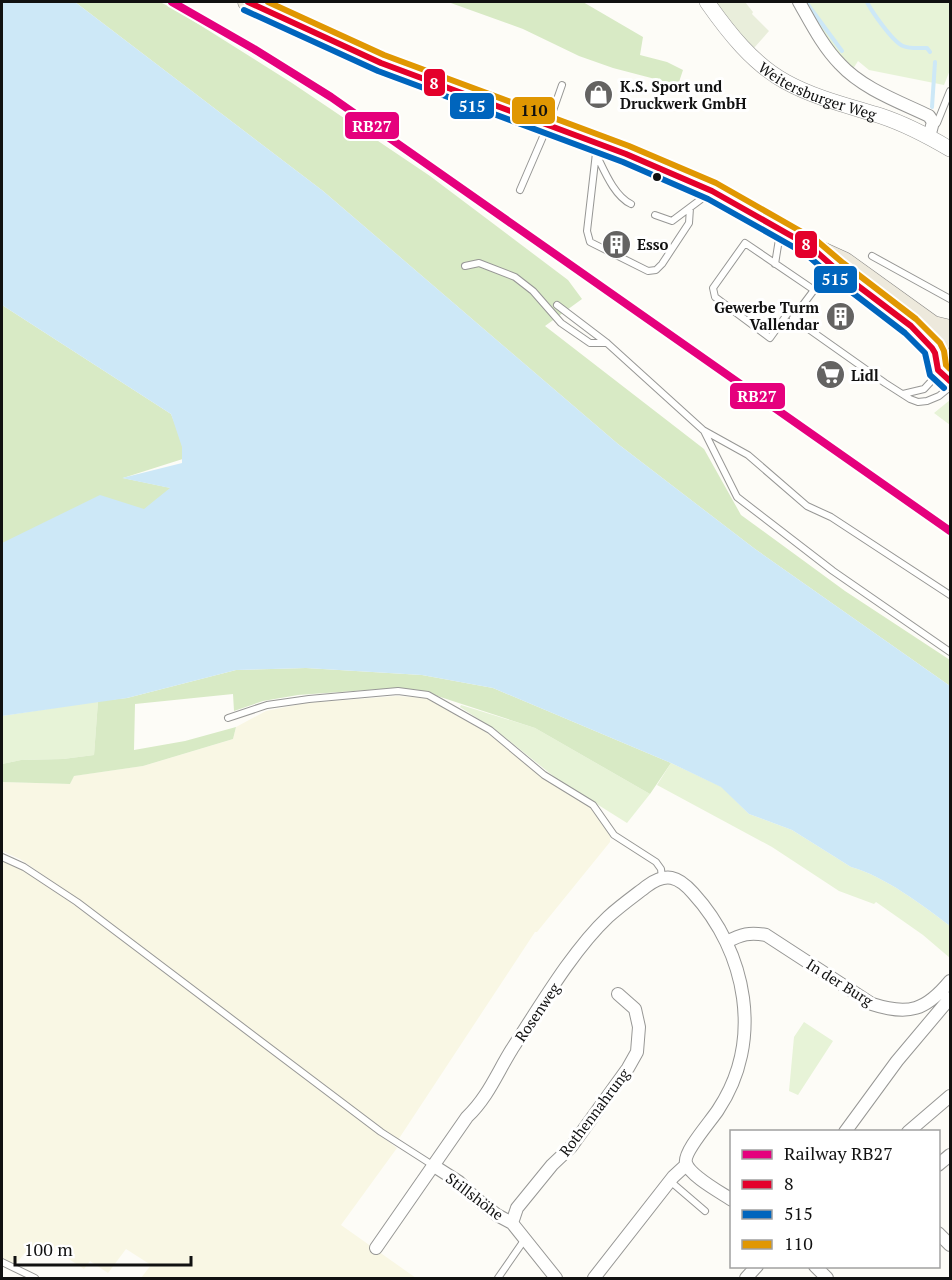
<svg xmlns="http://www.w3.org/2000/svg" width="952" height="1280" font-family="'PT Serif',serif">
	<rect width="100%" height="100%" fill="#fdfcf7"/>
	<path fill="#f9f7e4" d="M397,696L426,698L484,731L584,801L592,809L610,833V842L537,932H535L398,1140L199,992L78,899L20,859L2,851V782L70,784L73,776L143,766L233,739L236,727L266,711L306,703Z
		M2,861L22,869L75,905L397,1148L341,1225L416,1278H141L151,1265L126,1249L108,1273L90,1261L84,1269L46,1244L37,1256L28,1249L15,1265L2,1258Z"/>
	<path fill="#e7f3d7" d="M804,2H950V70L944,85L869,70L858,61L853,69L839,55Z
		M950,400V425L934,413Z
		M98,701L94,755L63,759L21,760L2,764V716Z
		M461,705L535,728L650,794L627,823L557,779L497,731L460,707Z
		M671,763L722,787L749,814L792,830L851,867C886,877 922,905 950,926V958L923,935L876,902L874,904L839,891L772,847L657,785Z
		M804,1022L833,1041L798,1095L789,1091L794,1037Z"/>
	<path fill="#d8eac5" d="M75,2H160L176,10L292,83L430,176L568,280L582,299L545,326L704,449L741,515L845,591L950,660V686L755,549L618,444L323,191Z
		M448,2H583L643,37L640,55L667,62L683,70L678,85L613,68L579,56L523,29Z
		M2,305L171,414L189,457L123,478L171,488L144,510L2,556Z
		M306,668L422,675L493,688L671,763L650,794L535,728L419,690L396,688L298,695L263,701L234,711L233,694L135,704L134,750L185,741L236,727L233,739L143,766L74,776L70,784L2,782V764L21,760L63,759L94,755L98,701L127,698L236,670Z"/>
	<path fill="#e9eedb" d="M716,2H745L753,12L752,14L769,31L754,48L736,30Z"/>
	<path fill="#cde8f7" d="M2,2H75L323,191L618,444L755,549L950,686V926C922,905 886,877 851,867L792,830L749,814L721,787L671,763L493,688L422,675L306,668L236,670L127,698L2,716V543L100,495L144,509L170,488L122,478L182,463V447L171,414L2,305Z"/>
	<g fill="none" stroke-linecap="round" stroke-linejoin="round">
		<path stroke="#cde8f7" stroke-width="4" d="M806,2L842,51
			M867,2C872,12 893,42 903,46C910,49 919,48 927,48L930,52
			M932,107L935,62"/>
		<defs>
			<path id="service" d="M933,122L937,123L950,91
				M596,153L587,231L590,242L648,271L656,270L662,264L689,223L690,208
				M596,154C604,170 614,196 631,204
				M520,190L548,125L562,85
				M655,215L672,221L708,194
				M872,256L950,299
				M775,264L780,233
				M465,266L479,263L515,277L533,291L561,323L590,343H607
				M557,305L607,343L703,430L748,455L807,506L831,517L950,595
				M788,313L770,338L715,297L713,288L745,243L814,290L793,318L885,383L910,399L918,402L927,401L939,396L950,387
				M903,394L924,389L937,375
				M704,431L737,497L833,571L950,652
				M228,718L267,705L309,699L398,691L428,695L490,730L544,775L593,805L614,835L656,862L661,869L662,878
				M2,857L24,867L77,902L381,1132L434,1166
				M670,1181L705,1211
				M2,1262L35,1278
				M498,1278L525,1239"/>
			<path id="minor" d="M799,2C811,23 823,47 840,64C863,89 900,102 929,116L933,122L929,137
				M727,942C741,934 750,932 766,935L872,1004C909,1016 926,1010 950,981
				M845,1132L897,1061L950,998
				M908,1132L950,1096
				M938,1165L950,1155
				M434,1166L459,1182L474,1197L497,1215L512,1223L556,1278
				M512,1223L517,1208L552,1165L571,1147L628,1068L637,1052L639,1027L635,1009L618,994
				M938,1233L950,1245
				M376,1248L467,1117C488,1097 497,1073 512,1049C539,1008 572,951 608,917C620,906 634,896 647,886C666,872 678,876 693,893C747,952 764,1041 718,1110C711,1121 683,1152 686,1163C690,1176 720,1192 732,1200
				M815,1266L827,1278
				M594,1278L673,1177L686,1165
				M746,1278L757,1266"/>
			<g id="tertiary">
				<path id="s1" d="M707,2C728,32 753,64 786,82C815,98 849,106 881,116C905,124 928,136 950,149"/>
			</g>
			<path id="primary" d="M248,2L381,63L626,154L686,179L811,247L844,262L933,326L950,330
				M896,314L922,336L935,353
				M940,343C931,357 936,373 950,381"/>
		</defs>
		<use href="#service" stroke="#979795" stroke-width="8"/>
		<use href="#minor" stroke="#979795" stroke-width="14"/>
		<use href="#tertiary" stroke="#979795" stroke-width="16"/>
		<use href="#primary" stroke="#858482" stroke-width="21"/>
		<use href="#service" stroke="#fffffe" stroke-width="6"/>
		<use href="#minor" stroke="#fffffe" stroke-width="12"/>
		<use href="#tertiary" stroke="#fffffe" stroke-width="15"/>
		<use href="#primary" stroke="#ede9dc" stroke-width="20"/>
		<defs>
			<path id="bus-1" d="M248,2L381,63L626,154L712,191L811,247L837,270L911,326L932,348L935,353L938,370L950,381"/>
			<path id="bus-2" d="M244,10L378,71L623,162L708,199L806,254L832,277L905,333L925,353L930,375L944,388"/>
			<path id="bus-3" d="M268,2L384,55L629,146L716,183L816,240L843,263L916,319L940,343L944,351L946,365L950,369"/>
		</defs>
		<use href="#bus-1" stroke="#fff" stroke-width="10"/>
		<use href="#bus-2" stroke="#fff" stroke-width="10"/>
		<use href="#bus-3" stroke="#fff" stroke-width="10"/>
		<use href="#bus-1" stroke="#e4002b" stroke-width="6"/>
		<use href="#bus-2" stroke="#0065bd" stroke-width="6"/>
		<use href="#bus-3" stroke="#e09702" stroke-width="6"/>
		<defs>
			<path id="rail-1" d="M172,2L254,49L331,97L950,531"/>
		</defs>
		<use href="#rail-1" stroke="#fff" stroke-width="12"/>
		<use href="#rail-1" stroke="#e5007d" stroke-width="8"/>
	</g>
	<defs>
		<symbol id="shop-disc" viewBox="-11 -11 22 22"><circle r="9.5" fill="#646362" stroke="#fff"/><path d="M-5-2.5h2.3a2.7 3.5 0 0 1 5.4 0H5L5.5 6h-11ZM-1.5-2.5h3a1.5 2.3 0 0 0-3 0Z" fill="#fff"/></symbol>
		<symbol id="building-disc" viewBox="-11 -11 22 22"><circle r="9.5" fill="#646362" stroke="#fff"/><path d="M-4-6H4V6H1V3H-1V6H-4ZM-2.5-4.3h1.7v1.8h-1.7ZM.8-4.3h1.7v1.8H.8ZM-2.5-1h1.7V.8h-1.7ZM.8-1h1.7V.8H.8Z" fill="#fff"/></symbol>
		<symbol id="supermarket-disc" viewBox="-11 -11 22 22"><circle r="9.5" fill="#646362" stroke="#fff"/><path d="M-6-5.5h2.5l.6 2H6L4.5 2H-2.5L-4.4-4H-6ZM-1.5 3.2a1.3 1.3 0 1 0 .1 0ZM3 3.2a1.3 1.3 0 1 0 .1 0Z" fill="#fff"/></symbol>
	</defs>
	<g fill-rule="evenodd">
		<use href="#shop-disc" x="582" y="78" width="33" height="33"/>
		<use href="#building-disc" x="600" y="228" width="33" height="33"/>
		<use href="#building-disc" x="824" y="300" width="33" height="33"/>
		<use href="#supermarket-disc" x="814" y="358" width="33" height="33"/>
	</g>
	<circle fill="#111" stroke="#fff" stroke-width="2" cx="657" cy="177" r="5"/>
	<g text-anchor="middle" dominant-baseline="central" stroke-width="6" stroke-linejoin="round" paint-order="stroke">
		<g font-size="15" font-weight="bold" fill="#111" stroke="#fff" text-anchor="start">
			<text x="620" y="86">K.S. Sport und<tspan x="620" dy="17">Druckwerk GmbH</tspan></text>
			<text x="637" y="244">Esso</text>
			<text x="819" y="307" text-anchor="end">Gewerbe Turm<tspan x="819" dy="17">Vallendar</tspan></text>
			<text x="851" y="375">Lidl</text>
		</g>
		<g font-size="15" fill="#111" stroke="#fff">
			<text stroke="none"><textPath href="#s1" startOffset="146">Weitersburger Weg</textPath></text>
			<text transform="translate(840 982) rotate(32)">In der Burg</text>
			<text transform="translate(537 1012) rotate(-56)">Rosenweg</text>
			<text transform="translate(594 1112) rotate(-53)">Rothennahrung</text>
			<text transform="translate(475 1196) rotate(37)">Stillshöhe</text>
		</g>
	</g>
	<g stroke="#fff" stroke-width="2">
		<rect x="423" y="68" width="23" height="29" rx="6" fill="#e4002b"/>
		<rect x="449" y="92" width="46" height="28" rx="6" fill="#0065bd"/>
		<rect x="511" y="96" width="45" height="29" rx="6" fill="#e09702"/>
		<rect x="344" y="111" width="56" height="29" rx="6" fill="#e5007d"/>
		<rect x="794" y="230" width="24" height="29" rx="6" fill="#e4002b"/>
		<rect x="813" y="265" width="45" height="29" rx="6" fill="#0065bd"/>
		<rect x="729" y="382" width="57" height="28" rx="6" fill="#e5007d"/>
	</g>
	<g font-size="16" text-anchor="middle" font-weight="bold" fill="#fff">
		<text x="434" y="89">8</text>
		<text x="472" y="112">515</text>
		<text x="372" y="132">RB27</text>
		<text x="806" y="250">8</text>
		<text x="835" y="285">515</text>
		<text x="757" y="402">RB27</text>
	</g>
	<g font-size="16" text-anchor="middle" font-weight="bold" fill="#111">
		<text x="534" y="116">110</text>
	</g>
	<rect width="952" height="1280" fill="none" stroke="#111111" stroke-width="6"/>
	<rect x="730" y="1130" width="210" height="138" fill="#ffffff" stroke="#a0a0a0" stroke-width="1.5"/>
	<rect x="742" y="1150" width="30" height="9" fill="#e5007d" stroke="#a0a0a0" stroke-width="1.5"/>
	<text x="784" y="1160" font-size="18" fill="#111111">Railway RB27</text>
	<rect x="742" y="1180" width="30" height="9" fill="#e4002b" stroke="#a0a0a0" stroke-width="1.5"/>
	<text x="784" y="1190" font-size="18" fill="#111111">8</text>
	<rect x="742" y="1210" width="30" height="9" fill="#0065bd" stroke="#a0a0a0" stroke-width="1.5"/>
	<text x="784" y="1220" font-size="18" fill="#111111">515</text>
	<rect x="742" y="1240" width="30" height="9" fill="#e09702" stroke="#a0a0a0" stroke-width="1.5"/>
	<text x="784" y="1250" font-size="18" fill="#111111">110</text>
	<path d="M15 1256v9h176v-9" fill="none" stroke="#111111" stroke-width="3"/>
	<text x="24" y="1256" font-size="18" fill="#111111" stroke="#ffffff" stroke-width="4.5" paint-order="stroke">100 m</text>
</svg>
